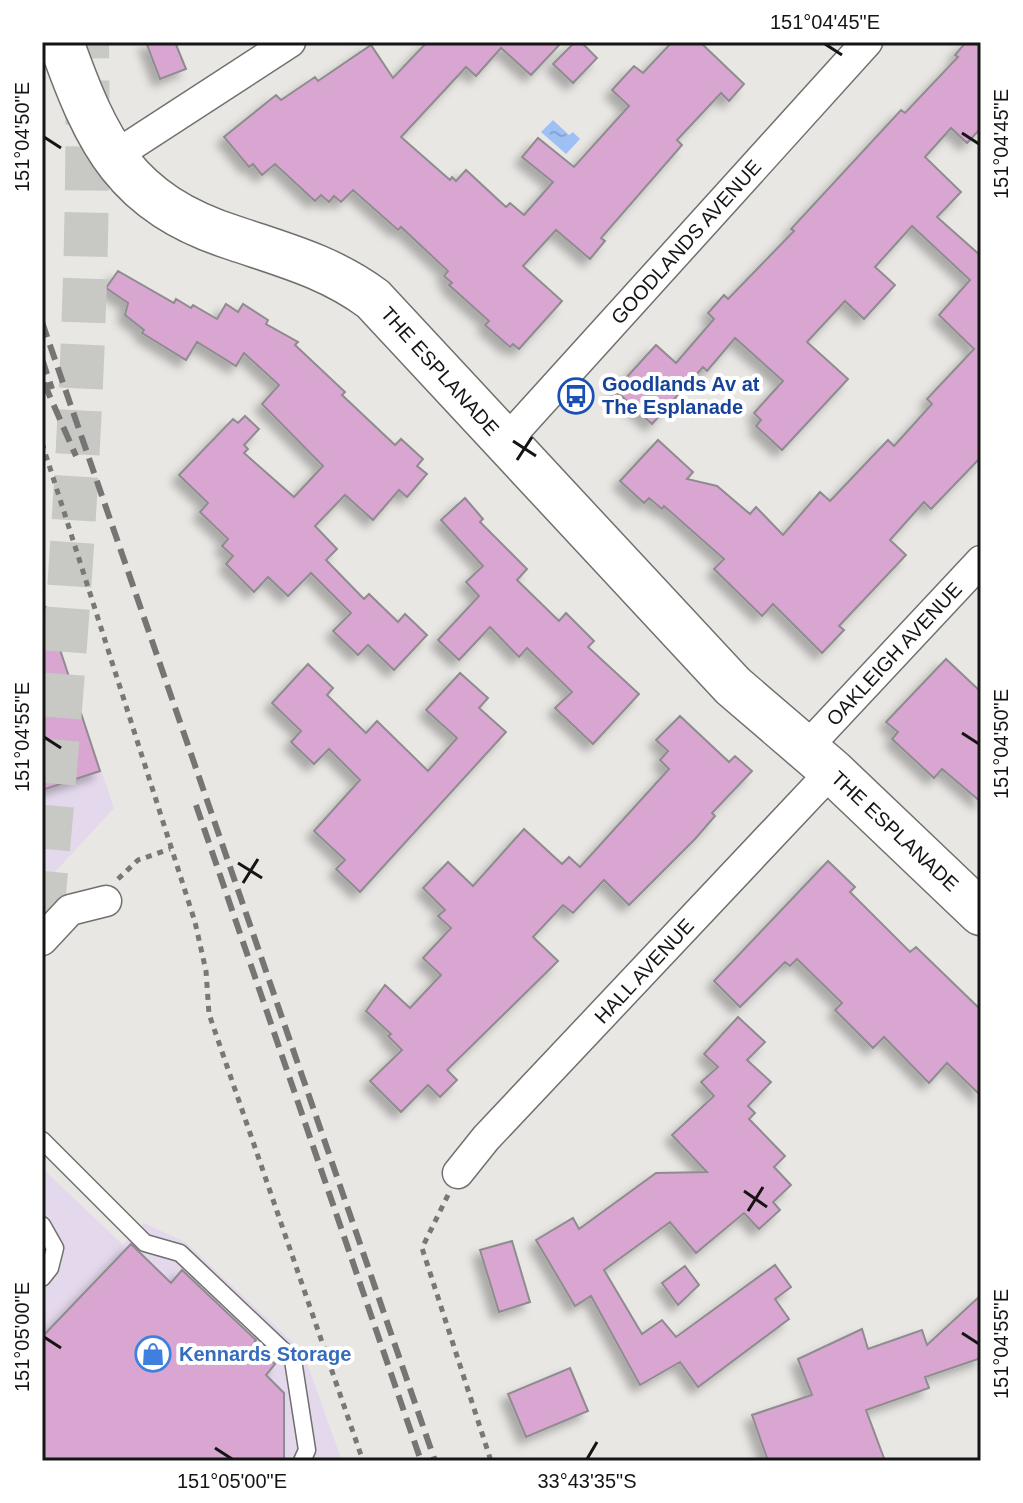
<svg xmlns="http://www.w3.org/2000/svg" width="1023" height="1503" font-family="Helvetica,sans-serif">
	<defs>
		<pattern id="water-ripples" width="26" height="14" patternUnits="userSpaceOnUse" patternTransform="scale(2)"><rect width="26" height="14" fill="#9ec0f5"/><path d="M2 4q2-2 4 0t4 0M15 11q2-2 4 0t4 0" fill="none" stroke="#87a4d1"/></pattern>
		<filter id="shadow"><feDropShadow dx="-7" dy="7" stdDeviation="4" flood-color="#0004"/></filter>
	</defs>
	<rect width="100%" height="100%" fill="#e8e7e4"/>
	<path fill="#e4d8ec" d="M42,596L114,808L42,886Z
		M42,1168L123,1245L144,1223L185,1242L303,1352L342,1461H42Z"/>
	<path fill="url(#water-ripples)" d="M553,120L569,135L573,132L580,139L566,154L541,132Z"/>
	<path fill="#d9a5d1" stroke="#8e8c8e" stroke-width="2" filter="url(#shadow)" d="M146,42H175L186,69L160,79Z
		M427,42H562L531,75L501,48L476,76L466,67L401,137L450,180L452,177L456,181L466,170L506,207L510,203L524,215L553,182L522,157L538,138L574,167L629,106L612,90L634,66L643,73L672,42H700L744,84L729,101L721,93L677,140L682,145L601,238L605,241L590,259L556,230L523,266L562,301L519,349L513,344L510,347L485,325L489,321L449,285L452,283L444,276L448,271L401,227L398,230L353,190L341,202L334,196L329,202L321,195L315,201L275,164L262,175L253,164L249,167L224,137L276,95L281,100L315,77L318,81L371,45L393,78Z
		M575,42H581L597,58L573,83L553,64Z
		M966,42H981V128L967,143L951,128L925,157L961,192L937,217L981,256V457L931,509L924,502L890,540L906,555L839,626L844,630L822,653L773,604L762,616L714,569L724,559L664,506L662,509L649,498L644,503L620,481L658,440L693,472L687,479L717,486L750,514L756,507L783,535L820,492L830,501L888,440L894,446L932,404L927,399L974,349L939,315L970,280L912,226L875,267L895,285L864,319L845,301L807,342L848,379L782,450L756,426L761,420L754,413L783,381L735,338L707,371L703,367L652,424L615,390L656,345L676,363L714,319L708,313L724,295L728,299L794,231L791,229L901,110L905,113L958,57L955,55Z
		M118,271L174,303L176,299L191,308L193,305L217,319L226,304L238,312L243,304L268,320L266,324L298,342L295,345L345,392L342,395L395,445L401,439L423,459L417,466L427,474L407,497L399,490L373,520L345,495L315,526L337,549L326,560L364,599L369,594L398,622L405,614L427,635L394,670L368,645L358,655L333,631L351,613L311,573L288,596L268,577L254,592L226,564L233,556L222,546L228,539L200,512L208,503L179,475L233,419L238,423L245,416L259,429L244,445L248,449L244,453L294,497L323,466L262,404L279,385L244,353L236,366L197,342L186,360L142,333L144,330L125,315L128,303L106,288Z
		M465,498L483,519L480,522L527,569L517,580L559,621L566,613L594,641L588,647L639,694L593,744L555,708L572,692L527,648L519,657L490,627L459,660L438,640L479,596L466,582L483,566L441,520Z
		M46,607L100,771L42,790V608Z
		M946,659L981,692V802L942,769L934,778L892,739L898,732L886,722Z
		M308,664L333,688L327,695L366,733L377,721L428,771L457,738L426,710L460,673L488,698L479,708L506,732L360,892L336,869L345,860L314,831L360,780L329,749L314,764L291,742L301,731L272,703Z
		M680,716L729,762L735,756L752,771L712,813L715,816L695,839L629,905L604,880L573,913L563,905L533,937L558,961L447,1070L457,1080L440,1097L428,1085L401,1112L370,1081L402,1050L388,1036L391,1034L366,1011L385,985L410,1008L441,975L423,958L451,928L438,916L445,910L423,888L448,862L473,886L524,829L562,864L569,857L580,867L669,769L660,760L668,751L656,740Z
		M828,861L855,887L850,892L910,952L916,947L981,1010V1096L947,1063L929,1083L884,1037L873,1048L835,1010L842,1003L797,959L790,966L785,962L740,1007L714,981Z
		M738,1017L765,1042L747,1060L771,1082L748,1106L755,1113L749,1119L785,1156L774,1167L791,1185L773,1202L780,1210L759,1229L744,1213L696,1253L670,1222L604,1270L642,1334L662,1320L676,1337L775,1265L791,1287L775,1299L789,1319L698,1387L680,1362L640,1385L591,1296L575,1306L536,1240L573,1218L579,1229L656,1173L707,1172L672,1135L714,1096L701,1082L718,1067L704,1054Z
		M512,1241L530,1302L499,1312L480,1250Z
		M131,1244L171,1283L182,1270L256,1340L253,1344L275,1364L266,1375L284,1393V1461H42V1337Z
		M685,1266L699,1285L678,1305L662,1283Z
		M981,1295V1358L925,1377L929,1388L866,1410L885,1461H768L752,1415L812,1395L798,1359L862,1329L868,1349L922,1330L927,1345Z
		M570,1368L588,1411L526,1437L508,1394Z"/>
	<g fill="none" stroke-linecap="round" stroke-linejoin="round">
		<path stroke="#c8c8c5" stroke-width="44" stroke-dasharray="44 22" stroke-linecap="butt" d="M42,915C69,625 91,333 87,42"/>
		<defs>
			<path id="service" d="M42,1140L145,1243L180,1253L293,1360L307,1450L302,1461
				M42,1225L55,1248L50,1268L42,1278"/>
			<path id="minor" d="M113,157L290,42
				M505,442L867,42
				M806,748L981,561
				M42,940L70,910L106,901
				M458,1173L486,1138L832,771"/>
			<path id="secondary" d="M61,42C97,143 125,203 234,238C284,255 330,267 373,299L733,686L832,771L981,913"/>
		</defs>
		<use href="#service" stroke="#71706d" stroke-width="19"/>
		<use href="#minor" stroke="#71706d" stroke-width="33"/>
		<use href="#secondary" stroke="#71706d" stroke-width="47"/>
		<path stroke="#787876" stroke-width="5" stroke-dasharray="6 6" stroke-linecap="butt" d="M42,443L195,922L206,971L209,1014L363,1461
			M118,879L138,860L170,849
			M448,1195L422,1248L491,1461"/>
		<use href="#service" stroke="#fff" stroke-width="16"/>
		<use href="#minor" stroke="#fff" stroke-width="30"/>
		<use href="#secondary" stroke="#fff" stroke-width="44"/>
		<path stroke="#767574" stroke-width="6" stroke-dasharray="16 8" stroke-linecap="butt" d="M42,322L435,1461
			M42,359L52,389
			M44,383L76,456
			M196,805L421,1461"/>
	</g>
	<path fill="none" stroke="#151514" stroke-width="3" d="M825,44L842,55M962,133L979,144M44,137L61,148M513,441L536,456M517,460L532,437M962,733L979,744M44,737L61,748M238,863L262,878M243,883L258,859M744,1191L767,1207M748,1211L763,1187M962,1333L979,1344M44,1337L61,1348M215,1448L232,1459M587,1459L597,1442"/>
	<defs>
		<symbol id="bus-ring" viewBox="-11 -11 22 22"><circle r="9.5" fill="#fff" stroke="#1a4fb4" stroke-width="1.5"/><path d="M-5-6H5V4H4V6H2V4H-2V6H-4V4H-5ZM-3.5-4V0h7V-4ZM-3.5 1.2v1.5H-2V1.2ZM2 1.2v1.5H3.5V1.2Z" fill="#1a4fb4"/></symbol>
		<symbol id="shop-ring" viewBox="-11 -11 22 22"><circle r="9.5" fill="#fff" stroke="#3f7fe0" stroke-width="1.5"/><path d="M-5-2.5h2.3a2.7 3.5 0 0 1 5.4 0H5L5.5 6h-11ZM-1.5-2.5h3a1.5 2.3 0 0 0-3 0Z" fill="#3f7fe0"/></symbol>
	</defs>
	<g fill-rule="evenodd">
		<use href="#bus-ring" x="556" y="376" width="40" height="40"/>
		<use href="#shop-ring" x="133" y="1334" width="40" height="40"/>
	</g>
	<g text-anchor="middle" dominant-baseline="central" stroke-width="8" stroke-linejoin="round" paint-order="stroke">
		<g font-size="20" fill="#151514" stroke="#fff">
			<text transform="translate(686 242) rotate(-48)">GOODLANDS AVENUE</text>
			<text transform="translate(440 371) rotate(48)">THE ESPLANADE</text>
			<text transform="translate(894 654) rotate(-47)">OAKLEIGH AVENUE</text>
			<text transform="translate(895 831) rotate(43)">THE ESPLANADE</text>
			<text transform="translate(644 971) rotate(-47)">HALL AVENUE</text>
		</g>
		<g font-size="20" font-weight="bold" fill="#164399" stroke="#fff" text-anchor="start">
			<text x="602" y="384">Goodlands Av at<tspan x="602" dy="23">The Esplanade</tspan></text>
		</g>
		<g font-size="20" font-weight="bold" fill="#366cbe" stroke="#fff" text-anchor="start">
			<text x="179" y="1354">Kennards Storage</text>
		</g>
	</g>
	<rect width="1023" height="1503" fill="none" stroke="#ffffff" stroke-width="88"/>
	<rect x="44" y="44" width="935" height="1415" fill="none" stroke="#151514" stroke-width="3"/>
	<g font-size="20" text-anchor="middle" fill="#151514">
		<text x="825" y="29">151°04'45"E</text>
		<text transform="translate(22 137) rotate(-90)" y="7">151°04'50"E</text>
		<text transform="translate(1001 144) rotate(-90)" y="7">151°04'45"E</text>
		<text transform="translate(22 737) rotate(-90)" y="7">151°04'55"E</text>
		<text transform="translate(1001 744) rotate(-90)" y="7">151°04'50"E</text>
		<text transform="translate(22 1337) rotate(-90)" y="7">151°05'00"E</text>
		<text transform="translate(1001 1344) rotate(-90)" y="7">151°04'55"E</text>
		<text x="232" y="1488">151°05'00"E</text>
		<text x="587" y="1488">33°43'35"S</text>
	</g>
</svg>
